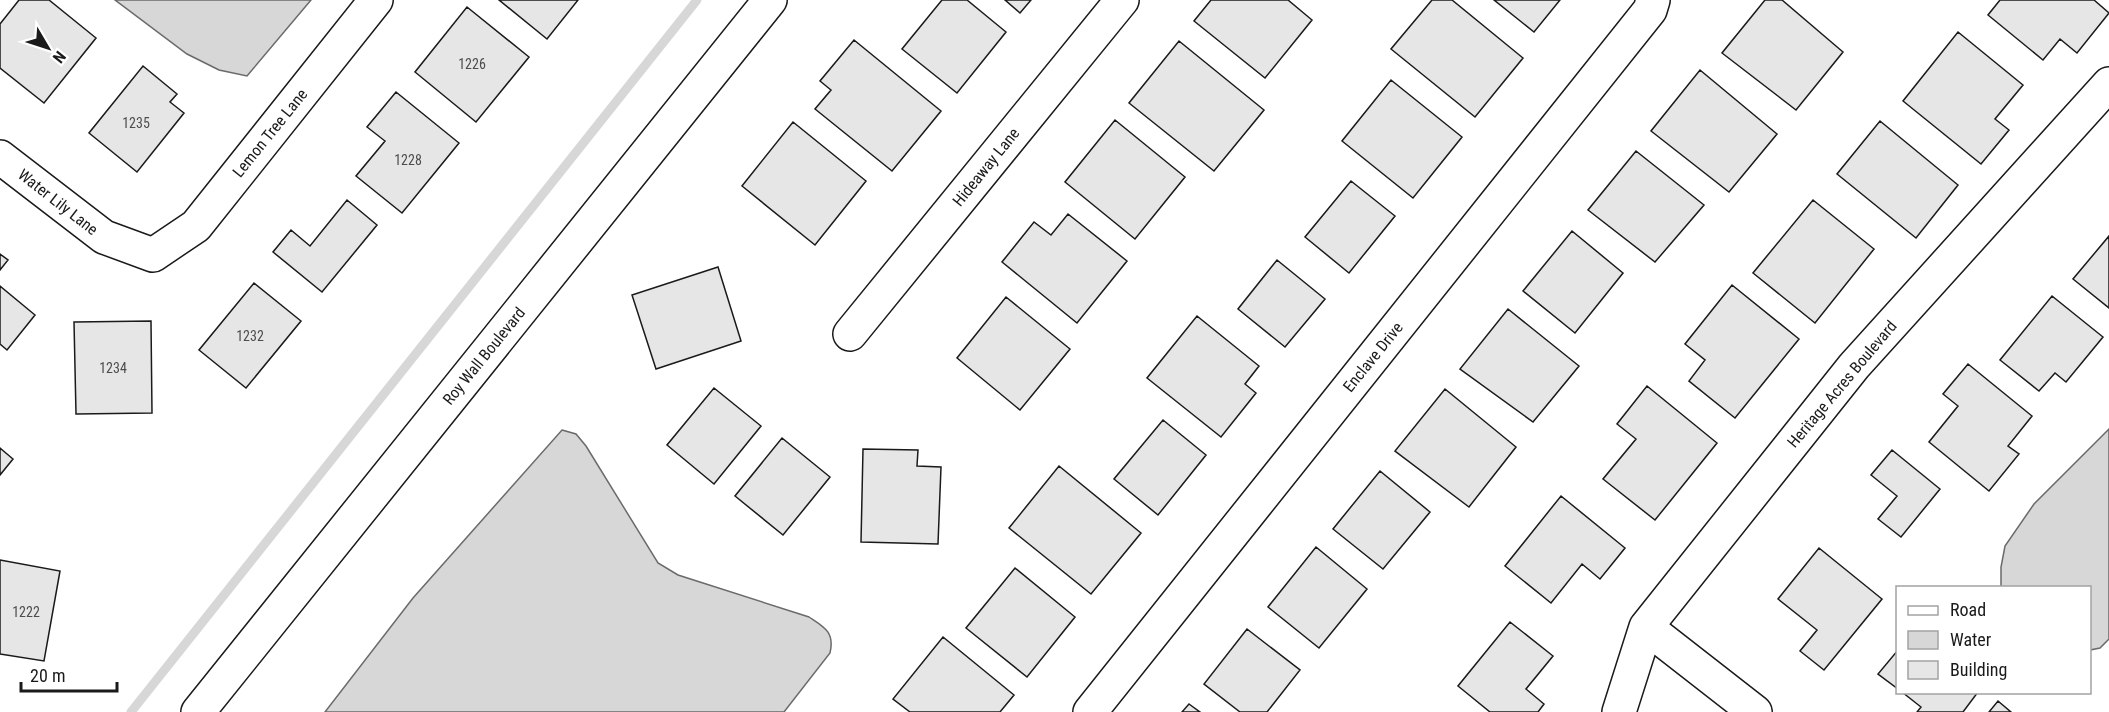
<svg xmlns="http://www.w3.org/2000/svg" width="2109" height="712" font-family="'Roboto Condensed',sans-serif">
	<rect width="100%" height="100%" fill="#fff"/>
	<path fill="#d7d7d7" stroke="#6a6a6a" stroke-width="1.5" d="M115,0H311L247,76L219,70L187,54Z
		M2109,429V639L2100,648L2090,650V588L2001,587V567L2005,546L2034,504Z
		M562,430L576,434L586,446L658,563L678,575L809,617C824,627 835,632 830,653L784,712H325L413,598Z"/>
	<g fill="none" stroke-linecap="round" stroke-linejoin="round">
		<path stroke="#d7d7d7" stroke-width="9" d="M131,712L697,0"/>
	</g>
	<path fill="#e6e6e6" stroke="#1a1a1a" stroke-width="1.5" d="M19,0H49L96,38L44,103L0,68V24Z
		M499,0H578L547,39Z
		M942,0H967L1006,32L957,93L902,49Z
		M1005,0H1031L1020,13Z
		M1211,0H1288L1312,20L1265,78L1194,21Z
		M1432,0H1452L1523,58L1475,117L1391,49Z
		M1494,0H1560L1534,32Z
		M1765,0H1782L1843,52L1796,110L1722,53Z
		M2000,0H2094L2109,13L2077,53L2060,39L2043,60L1988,15Z
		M467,7L529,57L476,122L415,72Z
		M1958,32L2023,85L1995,119L2009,130L1981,164L1903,101Z
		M854,40L941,111L892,171L815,109L831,90L820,81Z
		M1179,41L1264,110L1214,171L1129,103Z
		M143,66L177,94L170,102L184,113L137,172L89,133Z
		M1700,70L1777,134L1729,192L1651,131Z
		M1391,80L1462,137L1413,198L1342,141Z
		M396,92L459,143L402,213L356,176L385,141L367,127Z
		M1115,120L1185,177L1135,239L1065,182Z
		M1880,121L1958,185L1916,238L1837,174Z
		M793,122L866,181L815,245L742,186Z
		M1636,151L1704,205L1655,262L1588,210Z
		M1351,181L1395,216L1349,273L1305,237Z
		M347,200L377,225L322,292L273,252L291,230L310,246Z
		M1813,200L1874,249L1815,323L1753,273Z
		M1068,214L1127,261L1077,323L1002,262L1034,222L1051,235Z
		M1572,231L1623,273L1575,333L1523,291Z
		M2109,236V308L2073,279Z
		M0,254L8,260L0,270Z
		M1277,260L1325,299L1285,347L1238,309Z
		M718,267L741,341L656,369L632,295Z
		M254,283L301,321L246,388L199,350Z
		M1732,285L1799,339L1735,418L1689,381L1705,360L1685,344Z
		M0,286L35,315L7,350L0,344Z
		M2052,296L2103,337L2066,382L2055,373L2039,391L2000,360Z
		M1006,297L1070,349L1020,410L957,358Z
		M1508,309L1579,366L1533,422L1460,369Z
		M1197,316L1259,366L1245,384L1256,393L1221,437L1147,378Z
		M151,321L152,413L76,414L74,322Z
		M1968,364L2032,416L2008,446L2019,454L1989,491L1929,442L1958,406L1943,394Z
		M1647,386L1717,443L1655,520L1603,479L1636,439L1617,424Z
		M714,388L761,426L714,484L667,445Z
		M1445,389L1516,447L1469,507L1395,451Z
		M1163,420L1206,455L1158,515L1114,479Z
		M782,438L830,477L783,535L735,496Z
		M0,448L13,459L0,475Z
		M863,449L918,450L917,466L941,467L938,544L861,542Z
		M1892,450L1940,489L1901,537L1878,519L1897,496L1871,475Z
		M1059,466L1141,533L1091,594L1009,528Z
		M1380,471L1430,512L1383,569L1333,529Z
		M1561,496L1625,548L1600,579L1582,564L1551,603L1505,566Z
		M1316,547L1367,589L1319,648L1268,607Z
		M1819,548L1882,599L1824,670L1800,651L1817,630L1778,599Z
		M0,560L60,571L44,661L0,654Z
		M1015,568L1075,617L1027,677L966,628Z
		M1510,622L1553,656L1526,689L1544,704L1538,712H1490L1458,686Z
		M1247,629L1300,670L1267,712H1240L1204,684Z
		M943,637L1014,695L1000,712H910L893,699Z
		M1898,650V689L1878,674Z
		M1902,692H1978L1963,712H1917L1921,707Z
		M1998,701L2011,712H1989Z
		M1189,704L1200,712H1182Z"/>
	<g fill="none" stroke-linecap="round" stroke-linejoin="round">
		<defs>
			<path id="minor" d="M0,157L104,237L153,255L196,226L376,0
				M850,334L1122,0
				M1646,627L1755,712
				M198,712L770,0
				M1090,712L1650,10L1653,0
				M1619,712L1646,627L1854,366L2109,84"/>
		</defs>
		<use href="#minor" stroke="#1a1a1a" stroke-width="36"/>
		<use href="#minor" stroke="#fff" stroke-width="33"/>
	</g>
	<g text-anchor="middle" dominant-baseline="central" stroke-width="4.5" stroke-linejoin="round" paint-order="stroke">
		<g font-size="14" fill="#4d4d4d">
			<text x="472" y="64">1226</text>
			<text x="136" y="123">1235</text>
			<text x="408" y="160">1228</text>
			<text x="250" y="336">1232</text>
			<text x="113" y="368">1234</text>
			<text x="26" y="612">1222</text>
		</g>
		<g font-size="16" fill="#1a1a1a" stroke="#fff">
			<text transform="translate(270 133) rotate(-51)">Lemon Tree Lane</text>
			<text transform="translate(986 167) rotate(-51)">Hideaway Lane</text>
			<text transform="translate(58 202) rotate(38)">Water Lily Lane</text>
			<text transform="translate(484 356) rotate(-51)">Roy Wall Boulevard</text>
			<text transform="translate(1373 357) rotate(-51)">Enclave Drive</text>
			<text transform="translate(1842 384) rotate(-50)">Heritage Acres Boulevard</text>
		</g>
	</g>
	<rect x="1896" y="586" width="195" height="108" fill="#ffffff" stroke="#a3a3a3" stroke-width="1.5"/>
	<rect x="1908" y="606" width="30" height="9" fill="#ffffff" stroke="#a3a3a3" stroke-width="1.5"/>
	<text x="1950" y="616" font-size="18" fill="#1a1a1a">Road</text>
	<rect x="1908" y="631" width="30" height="18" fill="#d7d7d7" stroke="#a3a3a3" stroke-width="1.5"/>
	<text x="1950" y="646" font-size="18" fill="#1a1a1a">Water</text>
	<rect x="1908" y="661" width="30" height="18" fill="#e6e6e6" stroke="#a3a3a3" stroke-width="1.5"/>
	<text x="1950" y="676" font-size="18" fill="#1a1a1a">Building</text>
	<g transform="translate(48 48) rotate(129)" stroke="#ffffff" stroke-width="4.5" paint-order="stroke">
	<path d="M0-4.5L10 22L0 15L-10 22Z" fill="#1a1a1a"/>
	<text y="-9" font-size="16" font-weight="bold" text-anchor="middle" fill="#1a1a1a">N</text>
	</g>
	<path d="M21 682v9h96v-9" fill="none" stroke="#1a1a1a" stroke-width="3"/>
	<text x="30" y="682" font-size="18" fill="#1a1a1a" stroke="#ffffff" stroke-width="4.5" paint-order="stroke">20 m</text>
</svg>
